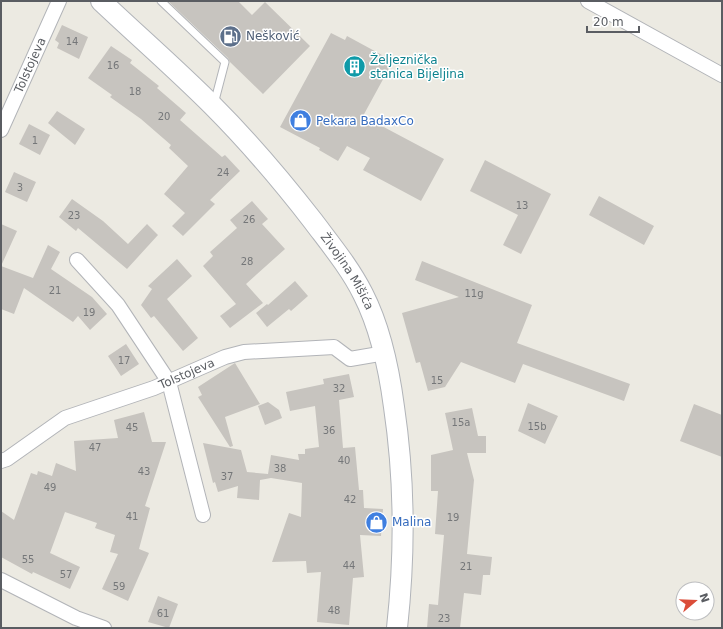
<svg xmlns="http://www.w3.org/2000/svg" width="723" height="629" font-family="'DejaVu Sans',sans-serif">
	<rect width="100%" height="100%" fill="#eceae2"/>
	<path fill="#c7c4bf" d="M168,1H238L252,15L265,2L310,46L263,94L230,62L228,58Z
		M62,25L88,37L79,59L57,48L59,43L55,40Z
		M331,33L345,40L347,36L393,61L363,116L444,159L421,201L363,170L370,158L347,146L338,161L319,150L320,148L280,127Z
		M111,46L132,60L130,63L159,86L157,88L186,113L180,120L222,157L225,155L240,171L210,200L215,204L183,236L172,226L185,213L164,194L188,166L169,148L171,145L141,119L110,97L112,95L88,78Z
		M57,111L85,129L75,145L48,123Z
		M29,124L50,135L40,155L19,144Z
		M485,160L551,194L521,254L503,245L518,215L470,191Z
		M14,172L36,182L27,202L5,192Z
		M599,196L654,226L644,245L589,215Z
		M72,199L103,221L128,244L147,224L158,235L127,269L78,228L76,231L59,217Z
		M252,201L268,219L262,224L285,249L246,284L263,303L230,328L220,316L236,304L203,266L213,256L210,252L237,228L230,220Z
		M1,224L17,231L1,266L33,278L48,245L60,252L51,269L92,297L107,314L90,330L78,316L73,322L24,288L14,314L1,309Z
		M177,259L192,276L167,299L198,338L183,351L154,316L151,318L141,305L152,289L148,286Z
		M422,261L532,305L517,343L630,384L624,401L523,364L515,383L461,362L445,387L428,391L420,362L416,363L402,313L459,297L415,280Z
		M295,281L308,296L291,311L289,309L267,327L256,313L267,304L268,305Z
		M126,344L139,364L121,376L108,356Z
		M235,363L260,404L225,417L233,446L230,447L198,397L202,395L198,387Z
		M349,374L354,397L339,400L343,448L355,447L359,490H363L364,508L383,509L381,536L360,535L364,577L353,578L349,625L317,622L321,572L307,573L306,561L272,562L289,513L301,517L302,483L271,478L260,480L259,500L237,498L238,486L218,492L215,482L213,483L203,443L241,450L247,472L268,474L271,455L299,460L298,454H305V449L319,447L315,406L290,411L286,392L324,384L323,379Z
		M268,402L279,410L282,418L265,425L258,406Z
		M528,403L558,416L545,444L518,431Z
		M694,404L722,415V457L680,441Z
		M472,408L478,436H486V453H467L474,480L467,554L492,557L490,575H483L481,595L464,593L460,628H427L429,604L438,605L444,535L435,534L438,491H431V455L453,450L445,413Z
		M144,412L152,442H166L145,506L150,508L139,549L149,553L128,601L102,589L118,554L110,552L115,535L95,528L97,523L65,512L50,553L80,567L70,589L33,572L32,574L1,557V511L14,520L31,473L37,475L38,471L52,476L56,463L76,471L74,441L118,438L114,420Z
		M158,596L178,604L169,628L148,622Z"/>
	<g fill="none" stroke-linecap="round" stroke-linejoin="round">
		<defs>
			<path id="lane" d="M161,1L225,62L214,104"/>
			<g id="street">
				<path d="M588,1L722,75"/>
				<path id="s1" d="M1,130L59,1"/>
				<path d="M77,260L118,305L169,382L203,515"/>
				<path id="s2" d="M1,461L7,459L65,418L154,388L225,357L244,352L334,347L350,359L385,353"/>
				<path d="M1,580L76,618L104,628"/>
			</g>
			<g id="secondary">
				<path id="s3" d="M101,1C138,36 176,69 212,105C248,141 282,181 313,221C331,245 350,268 363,294C381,329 389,369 394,407C405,481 405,555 397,628"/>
			</g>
		</defs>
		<use href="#lane" stroke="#b2b4b8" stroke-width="9"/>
		<use href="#street" stroke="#b2b4b8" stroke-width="16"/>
		<use href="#secondary" stroke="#b1b4b9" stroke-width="22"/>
		<use href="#lane" stroke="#fff" stroke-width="7"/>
		<use href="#street" stroke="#fff" stroke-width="14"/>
		<use href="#secondary" stroke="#fff" stroke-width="20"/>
	</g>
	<defs>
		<symbol id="fuel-disc" viewBox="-11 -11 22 22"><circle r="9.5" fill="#5c6f8a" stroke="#fff"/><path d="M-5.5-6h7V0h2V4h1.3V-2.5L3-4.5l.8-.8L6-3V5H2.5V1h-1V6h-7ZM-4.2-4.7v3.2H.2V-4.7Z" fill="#fff"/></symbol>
		<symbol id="building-disc" viewBox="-11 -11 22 22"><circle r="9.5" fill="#0f9aa8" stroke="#fff"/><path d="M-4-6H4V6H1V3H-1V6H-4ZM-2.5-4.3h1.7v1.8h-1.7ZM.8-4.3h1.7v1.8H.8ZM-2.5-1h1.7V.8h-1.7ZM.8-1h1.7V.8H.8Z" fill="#fff"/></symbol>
		<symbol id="shop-disc" viewBox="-11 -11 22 22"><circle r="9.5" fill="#3f7fe0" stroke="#fff"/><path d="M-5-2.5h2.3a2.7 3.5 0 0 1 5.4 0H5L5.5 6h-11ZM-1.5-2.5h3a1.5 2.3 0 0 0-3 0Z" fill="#fff"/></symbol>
	</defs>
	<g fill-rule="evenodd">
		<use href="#fuel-disc" x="218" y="24" width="25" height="25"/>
		<use href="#building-disc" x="342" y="54" width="25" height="25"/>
		<use href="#shop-disc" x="288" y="108" width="25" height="25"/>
		<use href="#shop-disc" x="364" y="510" width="25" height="25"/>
	</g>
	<g text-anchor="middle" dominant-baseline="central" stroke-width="3" stroke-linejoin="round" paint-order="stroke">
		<g font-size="10" fill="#757779">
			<text x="72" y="41">14</text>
			<text x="113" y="65">16</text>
			<text x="135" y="91">18</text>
			<text x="164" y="116">20</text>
			<text x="35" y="140">1</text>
			<text x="223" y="172">24</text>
			<text x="20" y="187">3</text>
			<text x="522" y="205">13</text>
			<text x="74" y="215">23</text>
			<text x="249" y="219">26</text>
			<text x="247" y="261">28</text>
			<text x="55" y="290">21</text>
			<text x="474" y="293">11g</text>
			<text x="89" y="312">19</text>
			<text x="124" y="360">17</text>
			<text x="437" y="380">15</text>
			<text x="339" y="388">32</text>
			<text x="461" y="422">15a</text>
			<text x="537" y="426">15b</text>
			<text x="132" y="427">45</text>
			<text x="329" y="430">36</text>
			<text x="95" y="447">47</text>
			<text x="344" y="460">40</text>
			<text x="280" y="468">38</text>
			<text x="144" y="471">43</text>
			<text x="227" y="476">37</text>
			<text x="50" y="487">49</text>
			<text x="350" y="499">42</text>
			<text x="132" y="516">41</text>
			<text x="453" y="517">19</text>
			<text x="28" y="559">55</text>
			<text x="349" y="565">44</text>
			<text x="466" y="566">21</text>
			<text x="66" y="574">57</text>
			<text x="119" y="586">59</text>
			<text x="334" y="610">48</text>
			<text x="163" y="613">61</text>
			<text x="444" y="618">23</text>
		</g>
		<g font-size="12" fill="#4e5e75" stroke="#fff" text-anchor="start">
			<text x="246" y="36">Nešković</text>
		</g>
		<g font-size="12" fill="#0d838f" stroke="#fff" text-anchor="start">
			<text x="370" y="60">Željeznička<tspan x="370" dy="14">stanica Bijeljina</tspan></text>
		</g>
		<g font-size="12" fill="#5a5d62" stroke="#fff">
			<text stroke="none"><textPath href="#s1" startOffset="71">Tolstojeva</textPath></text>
			<text stroke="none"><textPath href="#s3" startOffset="367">Živojina Mišića</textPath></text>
			<text stroke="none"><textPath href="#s2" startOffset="207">Tolstojeva</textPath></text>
		</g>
		<g font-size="12" fill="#366cbe" stroke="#fff" text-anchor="start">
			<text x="316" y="121">Pekara BadaxCo</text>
			<text x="392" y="522">Malina</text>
		</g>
	</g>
	<rect width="723" height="629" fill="none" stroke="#5a5d62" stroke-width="4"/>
	<g transform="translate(695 601) rotate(71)"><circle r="19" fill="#ffffff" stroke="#bdbec0"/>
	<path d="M0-3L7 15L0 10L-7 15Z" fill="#db4d39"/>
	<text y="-6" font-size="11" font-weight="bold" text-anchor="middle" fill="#5a5d62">N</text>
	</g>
	<path d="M587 26v6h52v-6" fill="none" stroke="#5a5d62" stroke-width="2"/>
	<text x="593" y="26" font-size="12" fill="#5a5d62" stroke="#ffffff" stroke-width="3" paint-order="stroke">20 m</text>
</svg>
